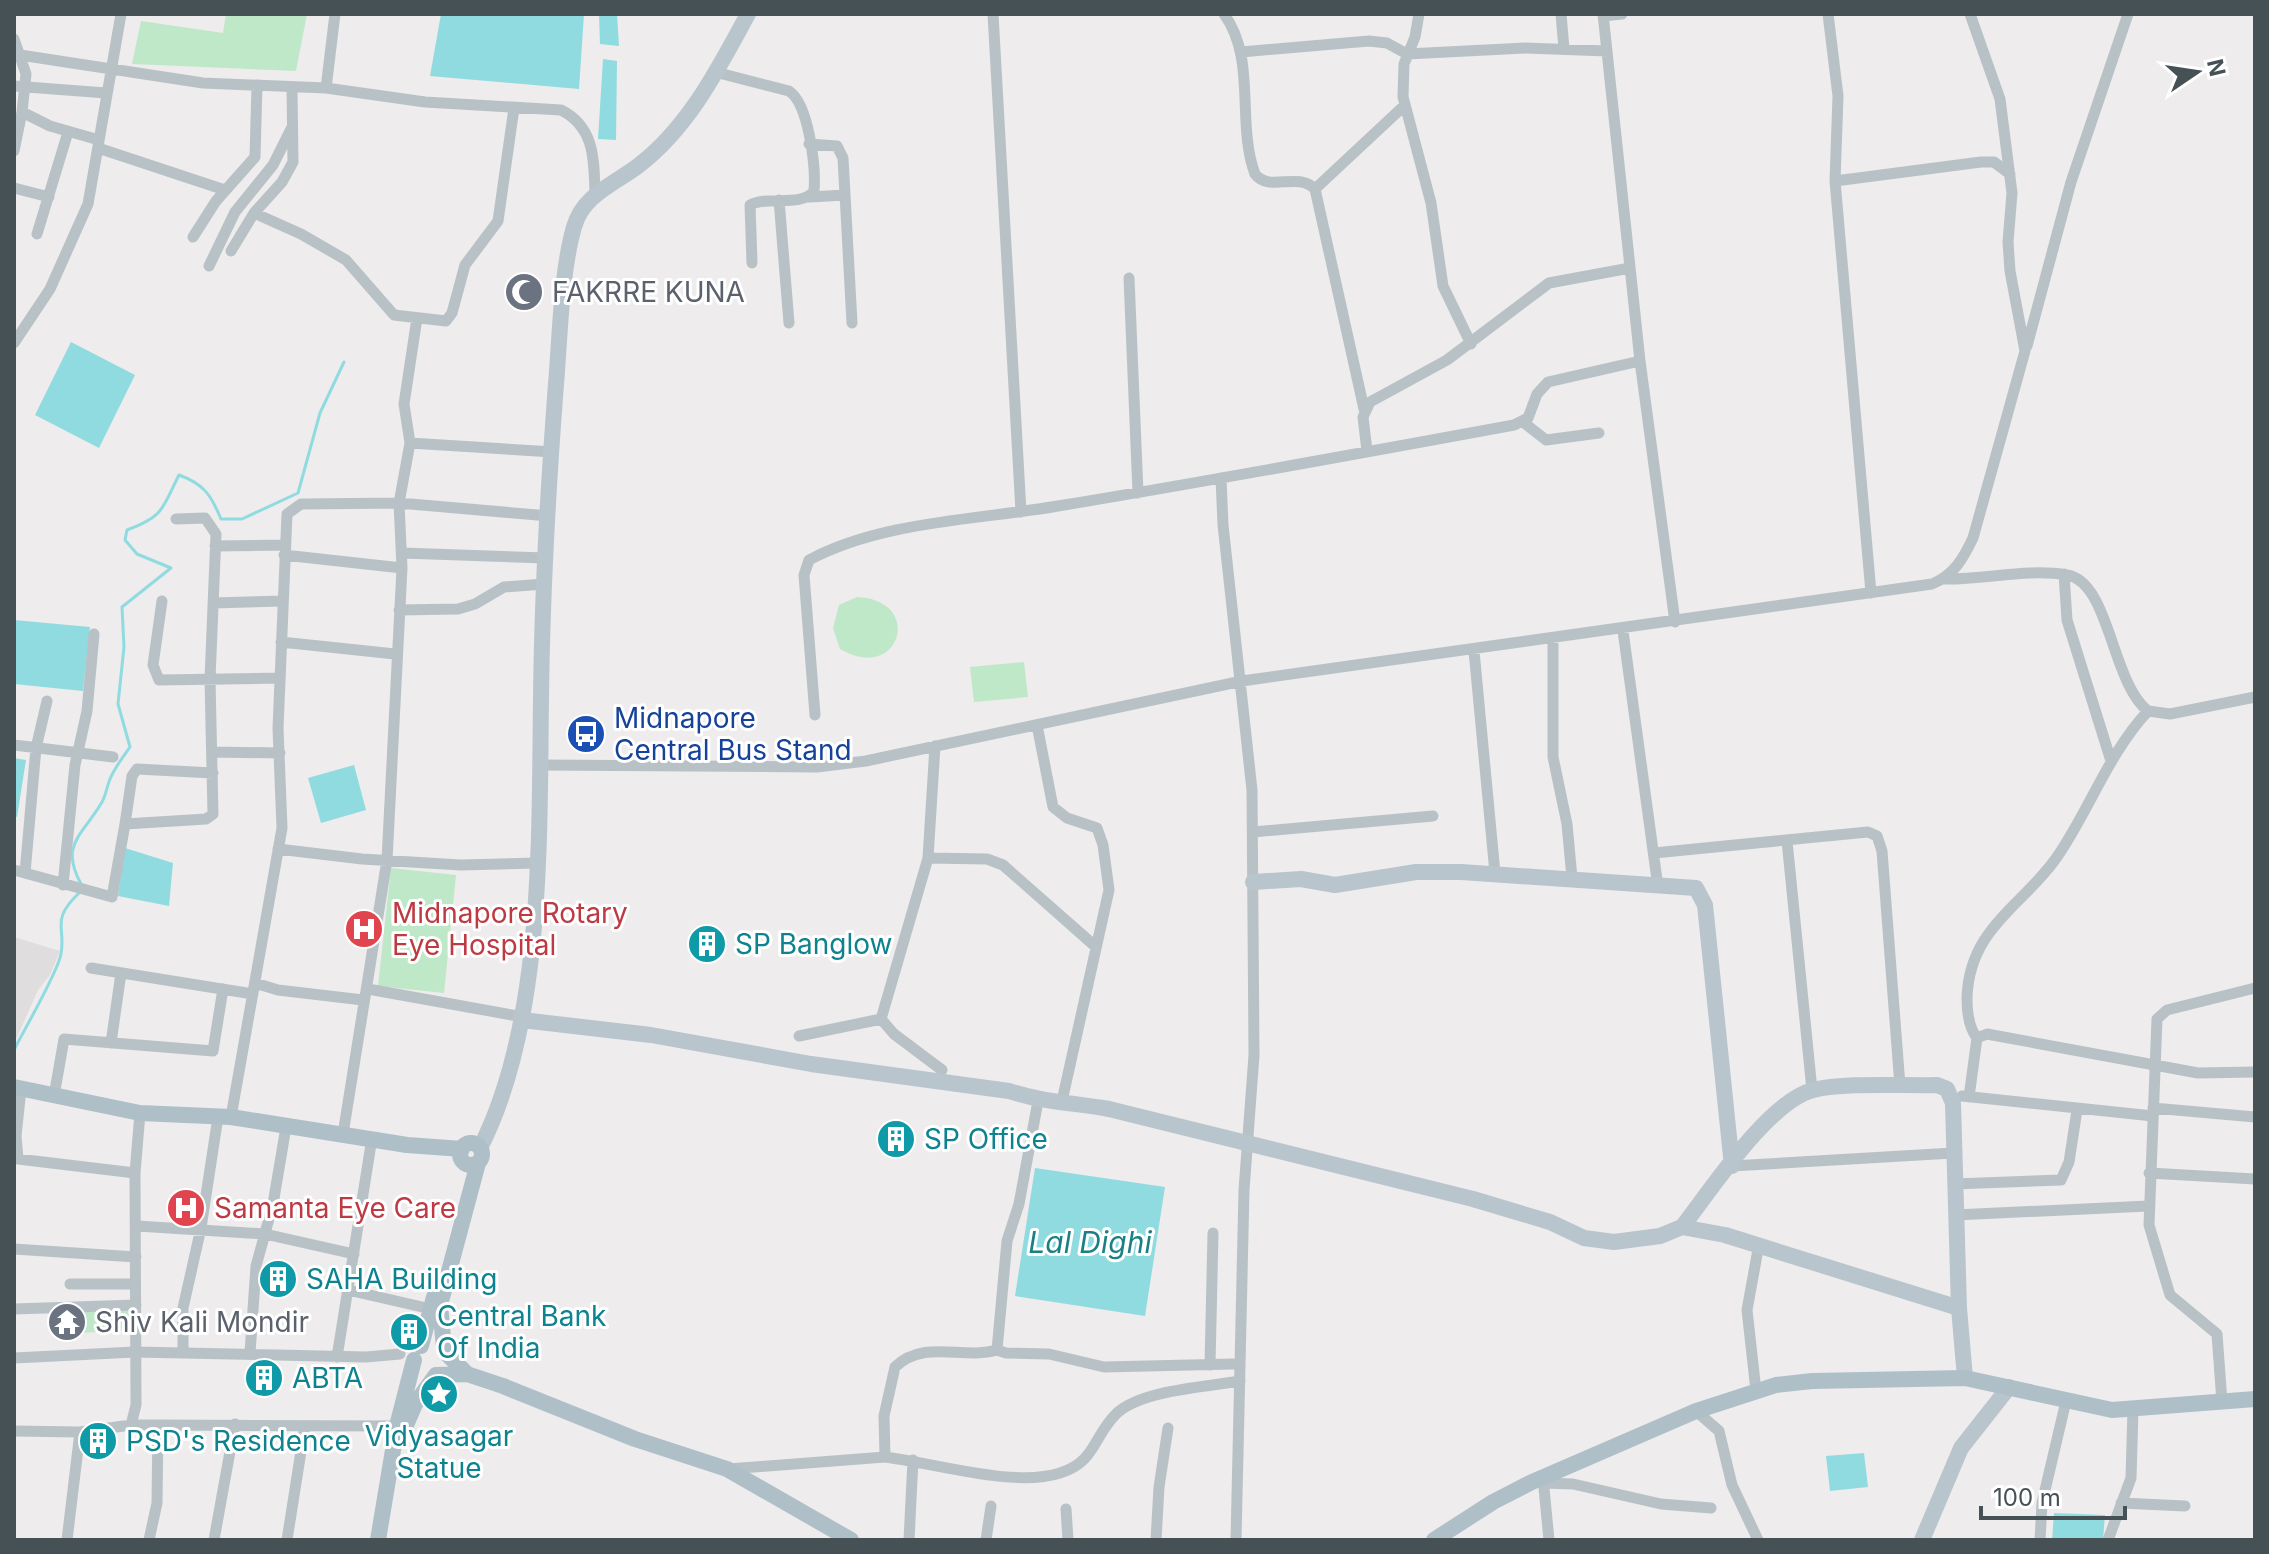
<svg xmlns="http://www.w3.org/2000/svg" width="2269" height="1554" font-family="Inter,sans-serif">
	<rect width="100%" height="100%" fill="#eeecec"/>
	<path fill="#dfdddd" d="M14,937L60,951L50,975L38,990L14,1044Z"/>
	<path fill="#bee8c8" d="M226,14H307L296,71L132,64L141,21L223,33Z
		M857,597C925,600 900,684 840,649L833,628L839,605Z
		M1024,662L1028,697L974,702L970,667Z
		M391,868L456,875L444,993L378,986Z
		M129,1305L130,1330L80,1333L78,1306Z"/>
	<path fill="#90dbe0" d="M441,14H584L579,89L430,76Z
		M599,14H617L619,46L600,44Z
		M603,59L617,61L616,140L598,139Z
		M71,342L135,375L99,448L35,415Z
		M14,620L90,627L83,691L14,684Z
		M14,758L26,760L17,817L14,816Z
		M354,765L366,810L321,823L308,778Z
		M125,848L173,863L169,906L118,896Z
		M1035,1168L1165,1187L1145,1316L1015,1296Z
		M1864,1453L1868,1487L1830,1491L1826,1456Z
		M2054,1513L2105,1515L2103,1540H2052Z"/>
	<g fill="none" stroke-linecap="round" stroke-linejoin="round">
		<path stroke="#90dbe0" stroke-width="3" d="M81,884C59,844 83,835 102,802C106,795 107,786 110,779C115,767 123,757 130,747L118,704L124,647L122,607L171,568L137,554L125,540L127,530C165,516 162,508 179,475C204,484 211,495 221,519H242L298,493L320,413L344,362
			M14,1050C24,1030 58,972 61,954C66,926 50,921 79,893"/>
		<path stroke="#b8c2c6" stroke-width="11" d="M993,14L1021,512
			M1224,14C1257,59 1236,123 1255,174C1270,193 1297,171 1315,189L1364,409
			M1419,14L1415,37L1404,64L1403,97L1431,203L1443,286L1471,344
			M1561,14L1564,49
			M1603,14L1640,361L1675,622
			M1828,14L1838,96L1835,181L1871,593
			M1603,16L1622,14
			M14,39L26,74L22,112L50,126L99,140
			M1241,52L1369,41L1387,43L1407,54L1525,48L1607,51
			M20,55L203,83L326,88L425,102L561,110C595,127 594,160 595,194
			M715,72L789,91C809,104 816,168 814,191C801,208 767,195 750,205L752,263
			M14,86L106,93
			M326,88L335,14
			M809,144L837,146L843,158L852,323
			M98,148L225,190
			M14,151L22,112
			M1835,181L1981,162H1994L2010,174
			M14,188L49,197
			M1315,189L1405,105
			M810,197L845,195
			M779,200L789,323
			M254,213L301,234L346,260L394,315L446,321L452,313L465,265L498,221L514,108
			M37,234L68,132
			M193,237L216,201L255,157L257,85
			M231,251L254,213L282,182L293,162L292,87
			M209,266L235,212L273,165L291,129
			M1129,278L1138,493
			M14,343L50,289L88,204L121,14
			M2027,346L2071,182L2128,14
			M1523,422L1546,440L1599,433
			M410,443L553,452
			M1367,451L1363,417L1370,402L1447,360L1549,283L1630,268
			M1221,478L1223,525L1252,790L1254,1055L1244,1190L1236,1540
			M215,546L284,545
			M402,553L546,558
			M284,555L402,568
			M2064,574L2067,620L2111,761
			M1944,579C1984,580 2027,568 2067,575C2110,582 2111,682 2148,711L2170,714L2255,697
			M162,601L153,665L159,680L279,678
			M213,603L283,601
			M399,610L458,609L475,604L504,587L545,584
			M1623,631L1658,887
			M1553,640V757L1567,824L1572,878
			M281,642L395,654
			M1474,651L1495,873
			M815,715L804,575L809,560C882,521 977,520 1058,506C1210,481 1362,453 1514,425L1528,418L1537,394L1548,382L1640,361
			M1037,725L1053,807L1067,818L1097,828L1103,845L1109,890L1062,1101
			M14,745L113,757
			M935,746L928,858L987,859L1003,865L1096,947
			M212,752L280,753
			M541,765L817,767L866,761L1242,681L1932,584C1954,575 1963,559 1973,538L2025,351L2010,271L2008,242L2012,193L2000,99L1970,14
			M125,824L132,776L137,769L213,773
			M1253,832L1433,816
			M1787,841L1812,1090
			M278,849L362,859L461,865L536,863
			M1654,853L1868,832L1877,836L1882,851L1900,1086
			M928,858L881,1019L894,1034L942,1070
			M14,870L112,897L125,824L206,819L213,814L210,679L216,534L205,518L176,519
			M25,873L36,748L47,701
			M63,885L75,765L87,711L94,634
			M91,968L253,994
			M255,983L278,990L363,1000
			M368,989L523,1017
			M799,1036L881,1019
			M1977,1038C1969,1028 1967,1012 1967,998C1969,928 2023,906 2057,857C2090,809 2108,754 2148,711
			M111,1043L121,973
			M21,1089L16,1136L18,1159L135,1173
			M54,1096L64,1039L213,1051L223,989
			M1962,1096L2153,1116
			M1969,1097L1977,1038L1987,1034L2198,1073L2255,1072
			M1038,1101L1019,1204L1007,1241L997,1350L1006,1353L1049,1354L1104,1367L1233,1364
			M2153,1108L2255,1117
			M140,1113L135,1173L136,1405L131,1425H158L157,1503L149,1540
			M231,1117L282,828L278,728L287,514L301,504L399,503L549,516
			M343,1134L387,860L402,568L399,503L410,443L404,404L417,318
			M1732,1166L1953,1153
			M2149,1173L2255,1179
			M1954,1184L2061,1180L2069,1162L2077,1110
			M1955,1215L2148,1206
			M137,1226L265,1234L354,1254
			M14,1249L136,1257
			M70,1284H135
			M348,1290L431,1309
			M14,1309L136,1305
			M183,1353V1308L201,1228L218,1117
			M250,1353L256,1266L273,1204L286,1127
			M337,1357L372,1138
			M14,1358L135,1352L366,1357L400,1354
			M1210,1365L1213,1233
			M1756,1391L1747,1310L1759,1244
			M2222,1402L2217,1334L2170,1295L2149,1225L2157,1019L2167,1010L2255,988
			M1696,1411L1719,1431L1732,1485L1758,1540
			M158,1425L397,1426
			M14,1431L80,1432
			M885,1457C934,1463 1014,1488 1060,1473C1096,1462 1093,1436 1117,1413C1142,1390 1206,1387 1240,1381
			M728,1469L885,1457L884,1416L895,1367C924,1339 962,1360 997,1350
			M1543,1478L1549,1540
			M1544,1483L1573,1484L1661,1504L1711,1508
			M2121,1503L2185,1506
			M1066,1509L1068,1540
			M67,1540L80,1432L131,1425
			M214,1540L235,1424
			M287,1540L305,1426
			M909,1540L913,1460
			M986,1540L991,1506
			M1156,1540L1159,1487L1168,1428
			M2040,1540L2042,1503L2066,1401
			M2108,1540L2131,1478L2133,1409"/>
		<path stroke="#b9c5cc" stroke-width="16" d="M1253,882L1301,879L1335,885L1416,872H1461L1696,888L1705,905L1732,1166
			M522,1020L651,1035L811,1064L1009,1091C1042,1102 1075,1103 1109,1109L1473,1199L1550,1222L1584,1238L1614,1242L1660,1236L1682,1227L1725,1235L1959,1308L1965,1378
			M480,1148C544,1023 539,839 541,700C542,595 548,489 556,384C560,337 561,272 574,227C583,195 614,184 638,166C689,127 718,69 748,14
			M1682,1227C1711,1190 1768,1102 1813,1090C1845,1082 1902,1086 1937,1085L1947,1089L1953,1103L1959,1308
			M1922,1540L1961,1448L2009,1387"/>
		<path stroke="#aebfc8" stroke-width="16" d="M14,1087L140,1113L231,1117L407,1145L462,1149
			M460 1154a11 11 0 1 1 22 0a11 11 0 1 1-22 0Z
			M421,1346L434,1297
			M444,1348L440,1305L478,1163
			M448,1355L467,1374
			M438,1375L467,1374L503,1386L635,1439L727,1469L851,1540
			M406,1425L415,1404L436,1375
			M378,1540L397,1426L414,1360
			M1434,1540L1493,1502L1532,1482L1696,1411L1776,1385L1812,1381L1965,1378L2112,1410L2255,1399"/>
	</g>
	<defs>
		<symbol id="mosque-disc" viewBox="-11 -11 22 22"><circle r="9.5" fill="#6b7280" stroke="#fff"/><path d="M3.5-4.9A6 6 0 1 0 3.5 4.9A5 5 0 1 1 3.5-4.9Z" fill="#fff"/></symbol>
		<symbol id="bus-disc" viewBox="-11 -11 22 22"><circle r="9.5" fill="#1a4fb4" stroke="#fff"/><path d="M-5-6H5V4H4V6H2V4H-2V6H-4V4H-5ZM-3.5-4V0h7V-4ZM-3.5 1.2v1.5H-2V1.2ZM2 1.2v1.5H3.5V1.2Z" fill="#fff"/></symbol>
		<symbol id="hospital-disc" viewBox="-11 -11 22 22"><circle r="9.5" fill="#e0444e" stroke="#fff"/><path d="M-5-5h3v3.5h4V-5h3V5h-3V1.5h-4V5h-3Z" fill="#fff"/></symbol>
		<symbol id="building-disc" viewBox="-11 -11 22 22"><circle r="9.5" fill="#0f9aa8" stroke="#fff"/><path d="M-4-6H4V6H1V3H-1V6H-4ZM-2.5-4.3h1.7v1.8h-1.7ZM.8-4.3h1.7v1.8H.8ZM-2.5-1h1.7V.8h-1.7ZM.8-1h1.7V.8H.8Z" fill="#fff"/></symbol>
		<symbol id="temple-disc" viewBox="-11 -11 22 22"><circle r="9.5" fill="#6b7280" stroke="#fff"/><path d="M0-6L5-2H3V0L6.5 2.5H4V6H1.5V3h-3V6H-4V2.5H-6.5L-3 0V-2H-5Z" fill="#fff"/></symbol>
		<symbol id="sight-disc" viewBox="-11 -11 22 22"><circle r="9.5" fill="#0f9aa8" stroke="#fff"/><path d="M0-6L1.8-2.2L6-1.7L2.9 1.2L3.7 5.4L0 3.3L-3.7 5.4L-2.9 1.2L-6-1.7L-1.8-2.2Z" fill="#fff"/></symbol>
	</defs>
	<g fill-rule="evenodd">
		<use href="#mosque-disc" x="502" y="270" width="44" height="44"/>
		<use href="#bus-disc" x="564" y="712" width="44" height="44"/>
		<use href="#hospital-disc" x="342" y="907" width="44" height="44"/>
		<use href="#building-disc" x="685" y="922" width="44" height="44"/>
		<use href="#building-disc" x="874" y="1117" width="44" height="44"/>
		<use href="#hospital-disc" x="164" y="1186" width="44" height="44"/>
		<use href="#building-disc" x="256" y="1257" width="44" height="44"/>
		<use href="#temple-disc" x="45" y="1300" width="44" height="44"/>
		<use href="#building-disc" x="387" y="1310" width="44" height="44"/>
		<use href="#building-disc" x="242" y="1356" width="44" height="44"/>
		<use href="#sight-disc" x="417" y="1372" width="44" height="44"/>
		<use href="#building-disc" x="76" y="1419" width="44" height="44"/>
	</g>
	<g text-anchor="middle" dominant-baseline="central" stroke-width="6" stroke-linejoin="round" paint-order="stroke">
		<g font-size="28" fill="#5b616d" stroke="#fff" text-anchor="start">
			<text x="552" y="292">FAKRRE KUNA</text>
			<text x="95" y="1322">Shiv Kali Mondir</text>
		</g>
		<g font-size="28" fill="#164399" stroke="#fff" text-anchor="start">
			<text x="614" y="718">Midnapore<tspan x="614" dy="32">Central Bus Stand</tspan></text>
		</g>
		<g font-size="28" fill="#be3a42" stroke="#fff" text-anchor="start">
			<text x="392" y="913">Midnapore Rotary<tspan x="392" dy="32">Eye Hospital</tspan></text>
			<text x="214" y="1208">Samanta Eye Care</text>
		</g>
		<g font-size="28" fill="#0d838f" stroke="#fff" text-anchor="start">
			<text x="735" y="944">SP Banglow</text>
			<text x="924" y="1139">SP Office</text>
			<text x="306" y="1279">SAHA Building</text>
			<text x="437" y="1316">Central Bank<tspan x="437" dy="32">Of India</tspan></text>
			<text x="292" y="1378">ABTA</text>
			<text x="439" y="1436" text-anchor="middle">Vidyasagar<tspan x="439" dy="32">Statue</tspan></text>
			<text x="126" y="1441">PSD's Residence</text>
		</g>
		<g font-size="30" font-style="italic" fill="#1b8086" stroke="#fff">
			<text x="1090" y="1242">Lal Dighi</text>
		</g>
	</g>
	<rect width="2269" height="1554" fill="none" stroke="#465156" stroke-width="32"/>
	<g transform="translate(2197 72) rotate(77)" stroke="#ffffff" stroke-width="6" paint-order="stroke">
	<path d="M0-6L14 30L0 20L-14 30Z" fill="#465156"/>
	<text y="-12" font-size="22" font-weight="bold" text-anchor="middle" fill="#465156">N</text>
	</g>
	<path d="M1981 1506v12h144v-12" fill="none" stroke="#465156" stroke-width="4"/>
	<text x="1993" y="1506" font-size="24" fill="#465156" stroke="#ffffff" stroke-width="6" paint-order="stroke">100 m</text>
</svg>
